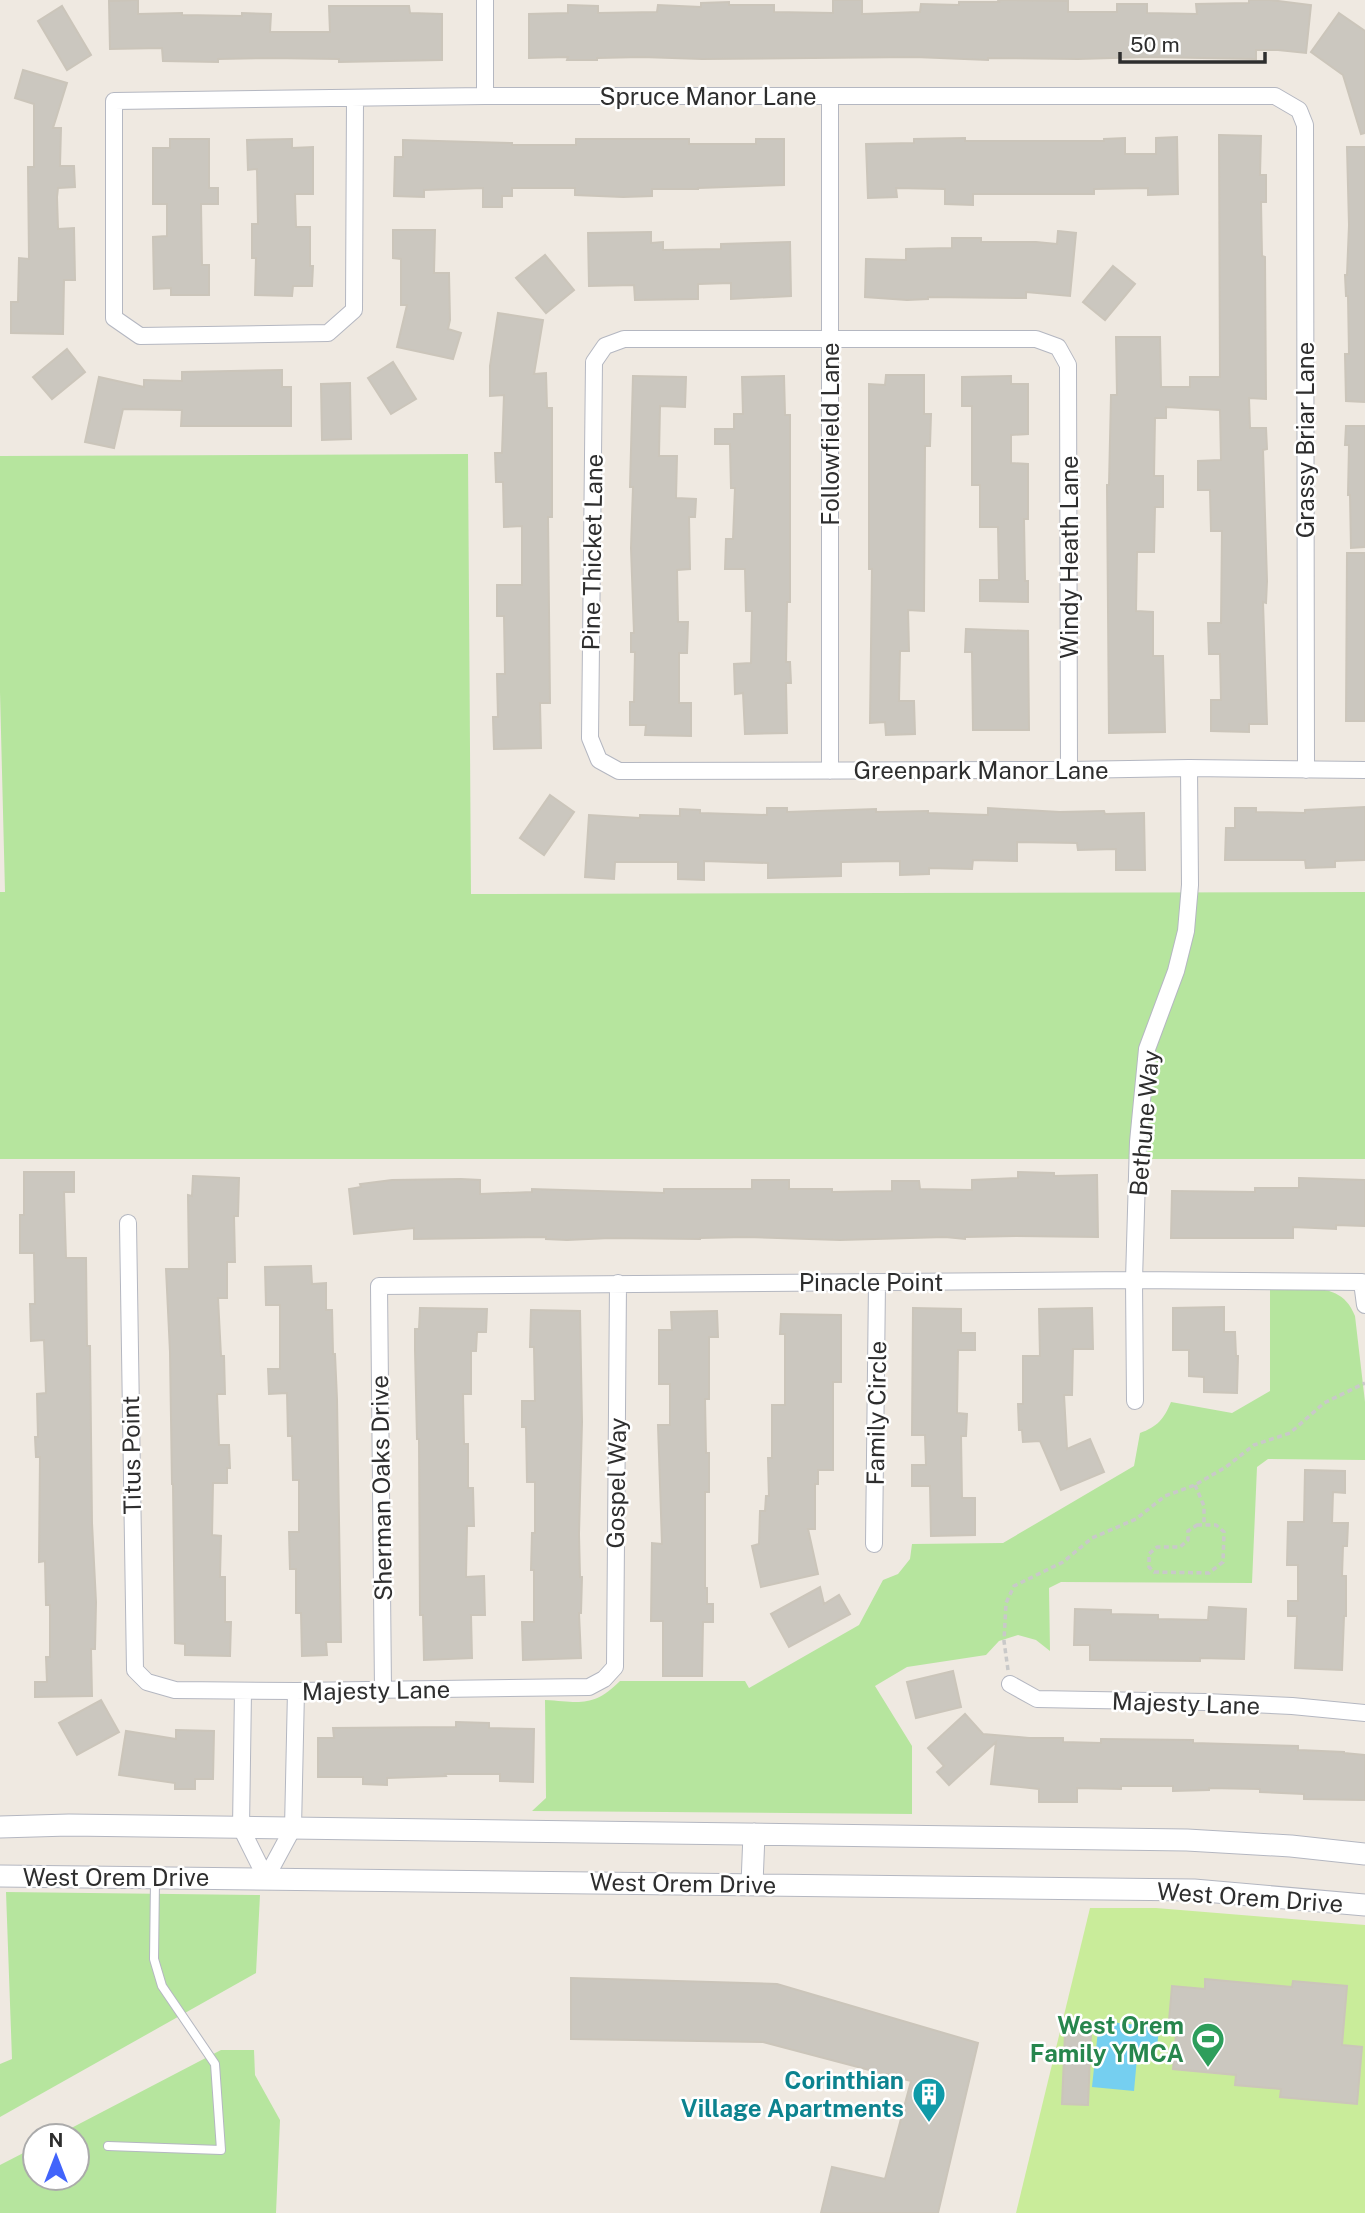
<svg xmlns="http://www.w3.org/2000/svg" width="1365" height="2213" font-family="'Public Sans',sans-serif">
	<rect width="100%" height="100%" fill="#efe9e1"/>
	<path fill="#b6e59e" d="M468,454L471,894L1365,892V1159H0V892H5L0,692V456Z
		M1270,1290C1303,1290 1341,1279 1355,1316L1365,1402V1460L1268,1459L1257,1467L1252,1583L1061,1582L1049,1588L1050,1651L1036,1640L1018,1635L999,1641L986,1655L907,1667L875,1686L912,1746V1814L532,1811L546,1798L545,1700C580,1702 593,1708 620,1681H745L749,1688L859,1625L883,1580L898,1574L910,1559L912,1544L1003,1543L1134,1466L1140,1433C1157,1427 1164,1419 1171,1402L1232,1413L1270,1391Z
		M6,1892L260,1895L256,1973L0,2117V2064L12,2059Z
		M221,2050H254L255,2075L280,2120L276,2213H0V2165L35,2147V2178H77V2136H56Z"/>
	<path fill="#c9ec9a" d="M1090,1908H1156L1365,1925V2213H1016Z"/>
	<path fill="#75cff0" d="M1099,2021L1159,2027L1156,2059L1137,2058L1134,2091L1092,2087Z"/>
	<path fill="#cbc7bf" stroke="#cbc5ba" stroke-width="2" d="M138,0V14L182,13V15L242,16V13L271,14L270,32H330L329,6H409L410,13L442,14V60L339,62V59L270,58L218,59V62L163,61L162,48L110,49L109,1Z
		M833,0H862V14L920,12L921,4L959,5V2H999L998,0L1068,1V12H1117V4H1147V13L1197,14L1196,4L1249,3V0H1270L1311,5L1306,53L1278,50H1256V59L1147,57L1078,59L988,58V60L915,57L702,59L642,57L597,58V60H567L568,57L529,58V14L568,13V5L598,6V13L657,12L658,5L701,7V3L729,2V5H774V12L833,13Z
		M62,6L91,55L67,70L38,21Z
		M1339,13L1365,31V133L1361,134L1343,75L1311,52Z
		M23,70L67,83L53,128H61L60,166H74L75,187L58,188L57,197L58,229L74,228L75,280H64L63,334L11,333V302H18L19,258L29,259L28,167H34V104L15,98Z
		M1219,135L1261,136L1260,175H1266V202H1261L1262,256L1265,257L1266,399L1249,398L1250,428H1266L1267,449L1263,450L1267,581L1266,603L1263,602L1267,724H1249V732L1211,731V700H1221L1220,654H1209L1208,623H1221L1222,531H1211L1210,490H1198V461L1221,460L1220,410L1166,407V418H1155L1154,476H1163V507H1155L1154,552H1137L1136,611L1153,612V656H1163L1165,732L1109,733L1107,485H1109L1111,395H1117L1116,337H1160L1161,387H1190V377H1220Z
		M1177,137L1178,194L1148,195V188L1094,189V194H973V205L945,204V189L896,188L897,197L868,198L866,144L914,143V139L965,138V141H1104V139L1125,138V154H1156V138Z
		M170,139H209V188H218V204H201L202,265H209V295H171V288L154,289L153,237L167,236V204H153V148H170Z
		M292,139V148L313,147V194H295L296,227H310V266H313L312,286H293L292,296L255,295L256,258H252V224H258L257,169L248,170L247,140Z
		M576,139H689V144H756V139H784V185L698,188V189H652V196L623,197L575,195V188H512V196H502V207H483V188L424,190V197L394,196L395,157H403V140L512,143V145H576Z
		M1347,147H1365V402L1346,401L1345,354H1349L1348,296H1346L1345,275H1347L1349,225Z
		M393,230H435L434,273H449L450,320L448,329L461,333L453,359L397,347L407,305H401V259L393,258Z
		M1058,231L1076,233L1070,296L1026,292V298L928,297V299L907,300L865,297L866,259L906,260V249L952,248V238H981V242H1036L1057,244Z
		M651,232V243L663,242V250L721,249V244L790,242L791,296L731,299V283L698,284V299L635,300L634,285L589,286L588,233Z
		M545,255L574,290L546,313L516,278Z
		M1113,266L1135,284L1105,320L1083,302Z
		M498,313L543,320L534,374L546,373L547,408H552V517H548L550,703H540L541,748L494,749L493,717H498L497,674H505L504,616H497V585H522V526L504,527L503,482H496L495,453H502L504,395L490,396V366Z
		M67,349L85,372L52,399L33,377Z
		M393,362L416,399L391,414L368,378Z
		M282,370V387H291V426H181L182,410L123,409L114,448L85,442L99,377L144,387V380L182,381V372Z
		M886,375H924V414H931L930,446H925L924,611L908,610L909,651H900L899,701H914L915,734L886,735L885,722L870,723L872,569H869V384L885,385Z
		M633,376L686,377L685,407L660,406L659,456H677L676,498L696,499L695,517H689L690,569L677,570L678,622H688L687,653H679V703H691V736L645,735L646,725H630V702H634L635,652H631V633H634L631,548L633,487H630Z
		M784,376L785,415H790V602H787L786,662H790L791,683H786L787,733L745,734L743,693L735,694L734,664L751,663L752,611H746L745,569H725L726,539H733L735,488H731L730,444H715V429H734V414H743L742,377Z
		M1011,376V384H1028V434L1011,435V463L1028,464V519H1024L1025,581H1028V602L980,601V580H999L998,527H980V485H972V406H962V377Z
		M350,383L351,439L322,440L321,384Z
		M1346,426H1365V547L1351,548L1350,495H1348L1349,445H1345Z
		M1347,553H1365V721H1346Z
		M966,629L1028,631L1029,730H973L972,652H965Z
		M550,795L574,812L544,855L520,838Z
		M1365,807V860L1335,861V867L1306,868L1305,860H1225L1226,828H1235V808H1256V812L1305,813V810Z
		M767,808H787V812L876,809V812L928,811V813L988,815V808L1060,812L1104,811L1105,814L1144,813L1145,870H1116V849L1078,850L1077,843L1017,842V861L973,860L972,869L929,868V874L900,875V861L841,862V876L768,878V863L704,861V880L678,879V862H615L614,879L585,877L589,815L640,818V815L680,816V809L700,810V813L767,815Z
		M24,1172H74V1192H64L66,1258H86L87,1346H90L92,1523L96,1602L95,1649H91L92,1696L35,1697V1682H47L46,1657H50V1605H46L45,1561L39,1562L40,1457H36L35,1437H38L37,1394L46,1393L44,1340L31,1341L30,1304H35L34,1253H20V1215H24Z
		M1018,1172L1054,1173V1176L1097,1175L1098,1237L1016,1236L965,1237V1239L945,1237L840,1240L745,1237L700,1238V1239L610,1238L567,1240L546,1239V1237L414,1239V1228L354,1234L349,1189L361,1187L360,1184L392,1180L461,1179L480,1180V1194L532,1192V1189L664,1193V1189H752V1180H789V1189H832V1192L892,1191V1181H919L920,1189L972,1190V1180L1018,1178Z
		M193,1176L239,1178L238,1216H234L235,1262H227V1298H218L221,1356H224L225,1394H217L219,1445H229L230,1468H227V1483H213L212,1535L221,1536L220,1577H225V1622H231L230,1656L185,1655V1644L175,1643L173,1484H172L170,1352L166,1269H189L188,1195L192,1196Z
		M1299,1178L1365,1180V1226L1336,1225V1229L1293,1227V1238H1171L1172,1191L1255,1192V1188H1299Z
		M311,1266L312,1284L326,1283V1310H332L333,1354H335L337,1399L341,1642H326L327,1655L302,1656L301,1613H296V1569H290L289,1532H299V1480H293L292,1436H288L287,1393L269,1394L268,1369H280V1305H266L265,1267Z
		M1224,1307V1332H1235L1236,1356H1238L1237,1393L1204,1392V1377L1189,1376V1350H1173V1308Z
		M420,1308L487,1309L486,1332H477L476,1351H471V1394H463L464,1444H468V1488H473L474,1526H467L466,1577L484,1576L485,1615H471L472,1658L424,1660L423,1615H420L419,1439H417L415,1350V1329H419Z
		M913,1308L961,1309V1333H975V1350H958L957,1413L967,1414L966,1436H961L962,1498H975V1535L931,1536L930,1486H912V1465H926L925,1435H912Z
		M1092,1308L1093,1349H1073L1072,1395H1064L1067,1449L1090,1439L1104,1472L1061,1490L1040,1441L1023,1442L1022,1430H1019L1018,1404H1023V1356H1040L1039,1309Z
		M531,1310L580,1311L582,1422L579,1534L580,1577H582L581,1613H579L581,1658L523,1660L522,1622H534V1570H531L532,1533H535V1482H527L526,1427H522V1401H535L534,1347H530Z
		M717,1311L718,1337H709V1399H705L706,1453H709V1492H705V1588H707V1604H713V1622H703L702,1676H663V1621H651L652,1543L662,1544L658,1425H670V1384H659V1330H672L671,1312Z
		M781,1314L841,1315V1382H833V1470H818V1484H815V1529H808L818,1574L761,1587L752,1546L759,1544L760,1511H765L766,1496H769L768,1458H772V1405H785V1334H780Z
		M1305,1470L1345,1471V1493L1333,1492L1332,1523H1348L1347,1546H1343L1342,1576H1346V1616H1344L1342,1670L1295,1668L1297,1616H1288V1601H1298V1565H1287L1288,1522H1304Z
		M820,1587L824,1604L839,1595L850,1614L789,1647L771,1614Z
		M1209,1607L1246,1609L1244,1659L1200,1658V1661L1090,1660V1645H1074L1075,1609L1111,1610V1614L1158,1615V1619L1208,1620Z
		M953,1671L961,1707L916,1718L907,1682Z
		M101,1700L119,1732L77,1755L59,1723Z
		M965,1714L983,1734L1029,1738H1063V1742L1101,1743V1739L1193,1740V1743L1298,1746V1750L1344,1752V1753L1365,1755V1800L1304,1799V1794L1260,1792V1789L1209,1788V1790L1173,1791V1786H1121V1789L1077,1788V1802H1039V1789L991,1784L996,1742L949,1785L937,1772L944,1766L928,1748Z
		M456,1722L489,1723V1728L534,1729L533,1782L500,1781V1774H445L446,1776L387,1778V1785L363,1784V1777H318V1738H334L333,1728L456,1727Z
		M176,1730L214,1731L213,1779H195V1789H175V1783L119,1775L126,1731L176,1739Z
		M571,1978L777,1984L978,2043L938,2213H821L832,2167L885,2179L911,2081L763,2042L571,2039Z
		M1205,1979L1292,1987L1293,1981L1347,1986L1342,2045L1362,2047L1357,2104L1280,2097L1281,2089L1235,2085L1236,2075L1173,2069L1177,2022L1169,2021L1172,1986L1205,1989Z
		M1065,2033L1091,2034L1088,2105L1062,2104Z"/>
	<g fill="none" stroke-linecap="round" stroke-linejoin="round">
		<defs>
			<path id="service" d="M108,2146L221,2150L215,2064L162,1986L154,1959L155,1880"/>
			<path id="minor" d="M485,0V96
				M830,96V771
				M355,98L354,310L328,333L140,336L114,318V101L485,96H1275L1299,110L1305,125L1306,770
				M1069,770L1068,365L1058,347L1036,339H624L605,346L594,362L590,738L599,760L619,771L1069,770L1189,768L1365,770
				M128,1223L135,1670L147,1682L175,1690L296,1691L589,1687L604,1679L615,1667L618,1283
				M1135,1401L1134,1280L1138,1142L1147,1049L1176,971L1186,931L1190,885L1189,768
				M874,1544L877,1282
				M1010,1684L1037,1699L1205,1702L1292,1706L1365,1713
				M383,1690L379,1286L1134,1280L1362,1282L1365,1305
				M243,1691L241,1828L266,1878
				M266,1878L293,1828L296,1691"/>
			<path id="secondary" d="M0,1827L69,1825L1187,1840L1291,1846L1365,1854
				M0,1876L1194,1890L1365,1905
				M752,1884L754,1834"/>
		</defs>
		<use href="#service" stroke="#b4b7c1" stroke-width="10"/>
		<use href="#minor" stroke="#b4b7c1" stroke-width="18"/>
		<use href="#secondary" stroke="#b4b7c1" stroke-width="23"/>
		<path stroke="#c9c9c9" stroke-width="3.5" stroke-dasharray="5 3.5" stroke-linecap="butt" d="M1195,1485L1204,1506V1525
			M1197,1525H1216L1224,1532L1223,1562L1209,1573L1154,1572L1149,1567V1554L1157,1547H1180L1188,1540V1531Z
			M1008,1670L1004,1641L1006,1603L1014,1586L1063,1562L1092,1538L1136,1519L1165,1496L1195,1485L1226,1467L1254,1445L1290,1433L1324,1403L1365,1383"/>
		<use href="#service" stroke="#fff" stroke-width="8"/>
		<use href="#minor" stroke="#fff" stroke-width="16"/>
		<use href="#secondary" stroke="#fff" stroke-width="21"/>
	</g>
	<defs>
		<symbol id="stadium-pin" viewBox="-11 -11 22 30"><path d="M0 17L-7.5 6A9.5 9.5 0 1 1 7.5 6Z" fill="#2e9e5b" stroke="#fff"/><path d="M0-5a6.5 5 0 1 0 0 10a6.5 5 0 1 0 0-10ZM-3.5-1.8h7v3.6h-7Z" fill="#fff"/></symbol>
		<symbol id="building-pin" viewBox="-11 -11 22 30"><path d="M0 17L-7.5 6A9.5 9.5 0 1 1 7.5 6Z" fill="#0f9aa8" stroke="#fff"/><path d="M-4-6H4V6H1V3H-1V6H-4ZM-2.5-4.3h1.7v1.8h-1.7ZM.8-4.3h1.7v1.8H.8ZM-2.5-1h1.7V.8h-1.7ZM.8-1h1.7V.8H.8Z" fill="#fff"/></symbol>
	</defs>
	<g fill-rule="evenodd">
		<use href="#stadium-pin" x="1189" y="2020" width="38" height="52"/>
		<use href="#building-pin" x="910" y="2075" width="38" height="52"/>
	</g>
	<g text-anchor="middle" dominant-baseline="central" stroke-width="5" stroke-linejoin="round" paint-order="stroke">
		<g font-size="24" fill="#2e2e2e" stroke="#fff">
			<text x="708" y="96">Spruce Manor Lane</text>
			<text transform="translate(830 434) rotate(-90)">Followfield Lane</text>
			<text transform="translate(1305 440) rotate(-90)">Grassy Briar Lane</text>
			<text transform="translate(592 552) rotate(-89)">Pine Thicket Lane</text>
			<text transform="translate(1069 557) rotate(-90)">Windy Heath Lane</text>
			<text x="981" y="770">Greenpark Manor Lane</text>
			<text transform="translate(1144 1123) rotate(-85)">Bethune Way</text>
			<text x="871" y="1282">Pinacle Point</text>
			<text transform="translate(876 1413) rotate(-89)">Family Circle</text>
			<text transform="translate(131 1455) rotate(-91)">Titus Point</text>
			<text transform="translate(616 1483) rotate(-89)">Gospel Way</text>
			<text transform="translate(381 1488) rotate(-91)">Sherman Oaks Drive</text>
			<text transform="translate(376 1690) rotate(-1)">Majesty Lane</text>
			<text transform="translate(1186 1703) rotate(2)">Majesty Lane</text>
			<text x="116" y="1877">West Orem Drive</text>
			<text transform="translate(683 1883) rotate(1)">West Orem Drive</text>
			<text transform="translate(1250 1897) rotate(4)">West Orem Drive</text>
		</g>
		<g font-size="24" font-weight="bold" fill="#27864d" stroke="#fff" text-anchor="end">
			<text x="1184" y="2025">West Orem<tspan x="1184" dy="28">Family YMCA</tspan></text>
		</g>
		<g font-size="24" font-weight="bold" fill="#0d838f" stroke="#fff" text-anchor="end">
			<text x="904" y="2080">Corinthian<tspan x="904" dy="28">Village Apartments</tspan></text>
		</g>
	</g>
	<g transform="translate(56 2157)"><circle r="33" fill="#ffffff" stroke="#ababab" stroke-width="2"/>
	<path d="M0-5L12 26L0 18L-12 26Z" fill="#4264fb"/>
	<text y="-10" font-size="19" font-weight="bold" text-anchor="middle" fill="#2e2e2e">N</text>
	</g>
	<path d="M1120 52v10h145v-10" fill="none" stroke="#2e2e2e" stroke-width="3.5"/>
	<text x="1130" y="52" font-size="21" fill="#2e2e2e" stroke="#ffffff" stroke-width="5" paint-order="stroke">50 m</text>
</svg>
